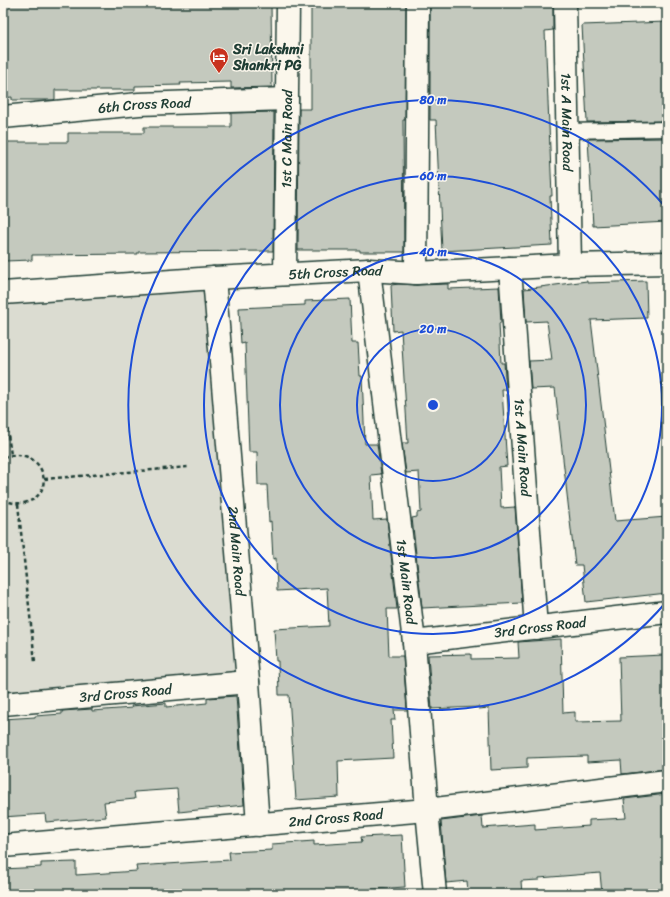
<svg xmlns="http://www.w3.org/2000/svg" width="670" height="897" font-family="Sriracha,sans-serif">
	<rect width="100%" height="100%" fill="#fbf7ec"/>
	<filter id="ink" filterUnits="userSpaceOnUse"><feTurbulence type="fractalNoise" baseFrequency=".025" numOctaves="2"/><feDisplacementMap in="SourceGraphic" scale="8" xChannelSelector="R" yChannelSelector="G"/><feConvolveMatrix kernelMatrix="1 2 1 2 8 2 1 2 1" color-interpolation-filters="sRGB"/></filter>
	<g filter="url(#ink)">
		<path fill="#dbdcd1" stroke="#7d8c82" d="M214,278L248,682L3,704V293Z"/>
		<path fill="#c4c9be" stroke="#1f3d34" d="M3,3H271L272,87L231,88V82L180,83L181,85L135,86V90H55V99L54,100H12V97L3,98Z
			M311,3H406L405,120H403L404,252H360V250H298L299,109H311Z
			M430,3H553V30L545,31L552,196H550L552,245L442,251L436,120H430Z
			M667,22V121L587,122L582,25Z
			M274,112L273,251L138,252V254L32,255V260L5,261L3,142H68V133H144V127H231V113Z
			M667,138V222L593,226L588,139Z
			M587,281V283L646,281L647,318L591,320L615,521L667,517V593L586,602L582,565H575L555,388L531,389L529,361L552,360L547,321L526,322L524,289Z
			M399,284L417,285L448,284V289L499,287L501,323H499L501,363H504L506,390H502L507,466L499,467L501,508L515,507L522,603L422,608L412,518L417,517V513L421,512L419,472L406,473L402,443H408L401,330L393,331L391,285Z
			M350,299L352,343H358L360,376H362L365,444H377L381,474L371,475L373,520L387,519L397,609H387L389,656H403L407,710H394L395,720H391L393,758L338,761L339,797L296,800L289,695H279L278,661H276L274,629L329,626L327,588L277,591L276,558L273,559L271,521L269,522L267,485H258L257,452H249L245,343L241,344L239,308L305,305V301Z
			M561,639L563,713L575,712V722L621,721L619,657L664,655L667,707V769L622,774L621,760L587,762V756L527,758V768L491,770L489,708L479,709V707L432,709L428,655L471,654V659L519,658L518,642Z
			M236,696L244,805L179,812L177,789L134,792L135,799L104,802L106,817L46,822L45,814L3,817V719L35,717V716L62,714V711L92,709V711L132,708L131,706L166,703V707L207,703V698Z
			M667,794V894H602L600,873L539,878V880L521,881L522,894H468L467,881L446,883L441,821L482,816L483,828L535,824V830L589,826V820L626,818L624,799Z
			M402,835L405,887L361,890V894H3V869L41,867V863L76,862V875L137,871L136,866L230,860L229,852L272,850V844L314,841V845L362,842L361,837Z"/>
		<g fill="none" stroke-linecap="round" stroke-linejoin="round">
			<defs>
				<path id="lane" d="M567,131L667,129"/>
				<g id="street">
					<path id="s1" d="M3,117L139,104L287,99"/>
					<path id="s2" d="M510,268L536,628"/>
					<path id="s3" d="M369,270L414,642L427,810L435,894"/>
					<path d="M416,273L418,3"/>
					<path id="s4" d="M285,274L288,3"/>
					<path id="s5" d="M214,278L248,682L258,825"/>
					<path id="s6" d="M3,293L214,278L369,270L416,273L570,265"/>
					<path id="s7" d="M414,642L667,612"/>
					<path id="s8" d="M3,704L248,682"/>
					<path id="s9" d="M3,846L427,810L667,781"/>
				</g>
				<g id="secondary">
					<path id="s10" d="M565,3L570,265L667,263"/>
				</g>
			</defs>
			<use href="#lane" stroke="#1f3d34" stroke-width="17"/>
			<use href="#street" stroke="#1f3d34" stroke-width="25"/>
			<use href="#secondary" stroke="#1f3d34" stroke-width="25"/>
			<path stroke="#1f3d34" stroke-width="2.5" stroke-dasharray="4 3" stroke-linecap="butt" d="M3,401L11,455
				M3,457C10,455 18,454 25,456C49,464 51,497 24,503C16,504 10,503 3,499
				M44,479L188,467
				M18,504L35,662"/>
			<use href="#lane" stroke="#fbf7ec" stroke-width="14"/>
			<use href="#street" stroke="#fbf7ec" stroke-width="22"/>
			<use href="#secondary" stroke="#fbf7ec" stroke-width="22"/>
		</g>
	</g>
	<g fill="none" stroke="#1d4ed8" stroke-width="2">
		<circle cx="433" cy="405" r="76"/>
		<circle cx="433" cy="405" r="153"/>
		<circle cx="433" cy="405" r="229"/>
		<path d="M667 601A305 305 0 1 1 667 209"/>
	</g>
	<defs>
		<symbol id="hotel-pin" viewBox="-11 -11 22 30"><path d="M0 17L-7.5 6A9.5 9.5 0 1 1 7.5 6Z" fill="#c8321e" stroke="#fbf7ec"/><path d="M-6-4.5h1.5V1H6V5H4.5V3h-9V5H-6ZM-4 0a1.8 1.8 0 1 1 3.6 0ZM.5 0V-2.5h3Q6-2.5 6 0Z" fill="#fff"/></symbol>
	</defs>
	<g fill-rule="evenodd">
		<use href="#hotel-pin" x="208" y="46" width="22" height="30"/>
	</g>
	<g text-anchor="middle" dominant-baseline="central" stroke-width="3" stroke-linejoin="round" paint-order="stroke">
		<g font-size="14" font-weight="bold" fill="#1f3d34" stroke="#fbf7ec" text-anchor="start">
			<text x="233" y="49">Sri Lakshmi<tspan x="233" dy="16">Shankri PG</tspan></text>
		</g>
		<g font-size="14" fill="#1f3d34" stroke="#fbf7ec">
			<text stroke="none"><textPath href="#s1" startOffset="142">6th Cross Road</textPath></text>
			<text stroke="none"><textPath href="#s10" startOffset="119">1st A Main Road</textPath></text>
			<text stroke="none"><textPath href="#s4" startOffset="135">1st C Main Road</textPath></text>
			<text stroke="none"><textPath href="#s6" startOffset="333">5th Cross Road</textPath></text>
			<text stroke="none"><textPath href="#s2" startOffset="180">1st A Main Road</textPath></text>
			<text stroke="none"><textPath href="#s5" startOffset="274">2nd Main Road</textPath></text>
			<text stroke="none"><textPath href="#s3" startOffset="314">1st Main Road</textPath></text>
			<text stroke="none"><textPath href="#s7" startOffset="127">3rd Cross Road</textPath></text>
			<text stroke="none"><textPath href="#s8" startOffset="123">3rd Cross Road</textPath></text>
			<text stroke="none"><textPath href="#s9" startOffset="334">2nd Cross Road</textPath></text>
		</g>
	</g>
	<circle cx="433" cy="405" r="6" fill="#1d4ed8" stroke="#fbf7ec" stroke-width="2"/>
	<g font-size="12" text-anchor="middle" font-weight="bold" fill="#1d4ed8" stroke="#fbf7ec" stroke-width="3" stroke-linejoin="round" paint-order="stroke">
		<text x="433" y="104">80 m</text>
		<text x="433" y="180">60 m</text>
		<text x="433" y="256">40 m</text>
		<text x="433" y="333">20 m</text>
	</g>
	<rect width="670" height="897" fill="none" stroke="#fbf7ec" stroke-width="16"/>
	<rect x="8" y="8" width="654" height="881" fill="none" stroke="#1f3d34" stroke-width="1.5" filter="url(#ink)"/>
</svg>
